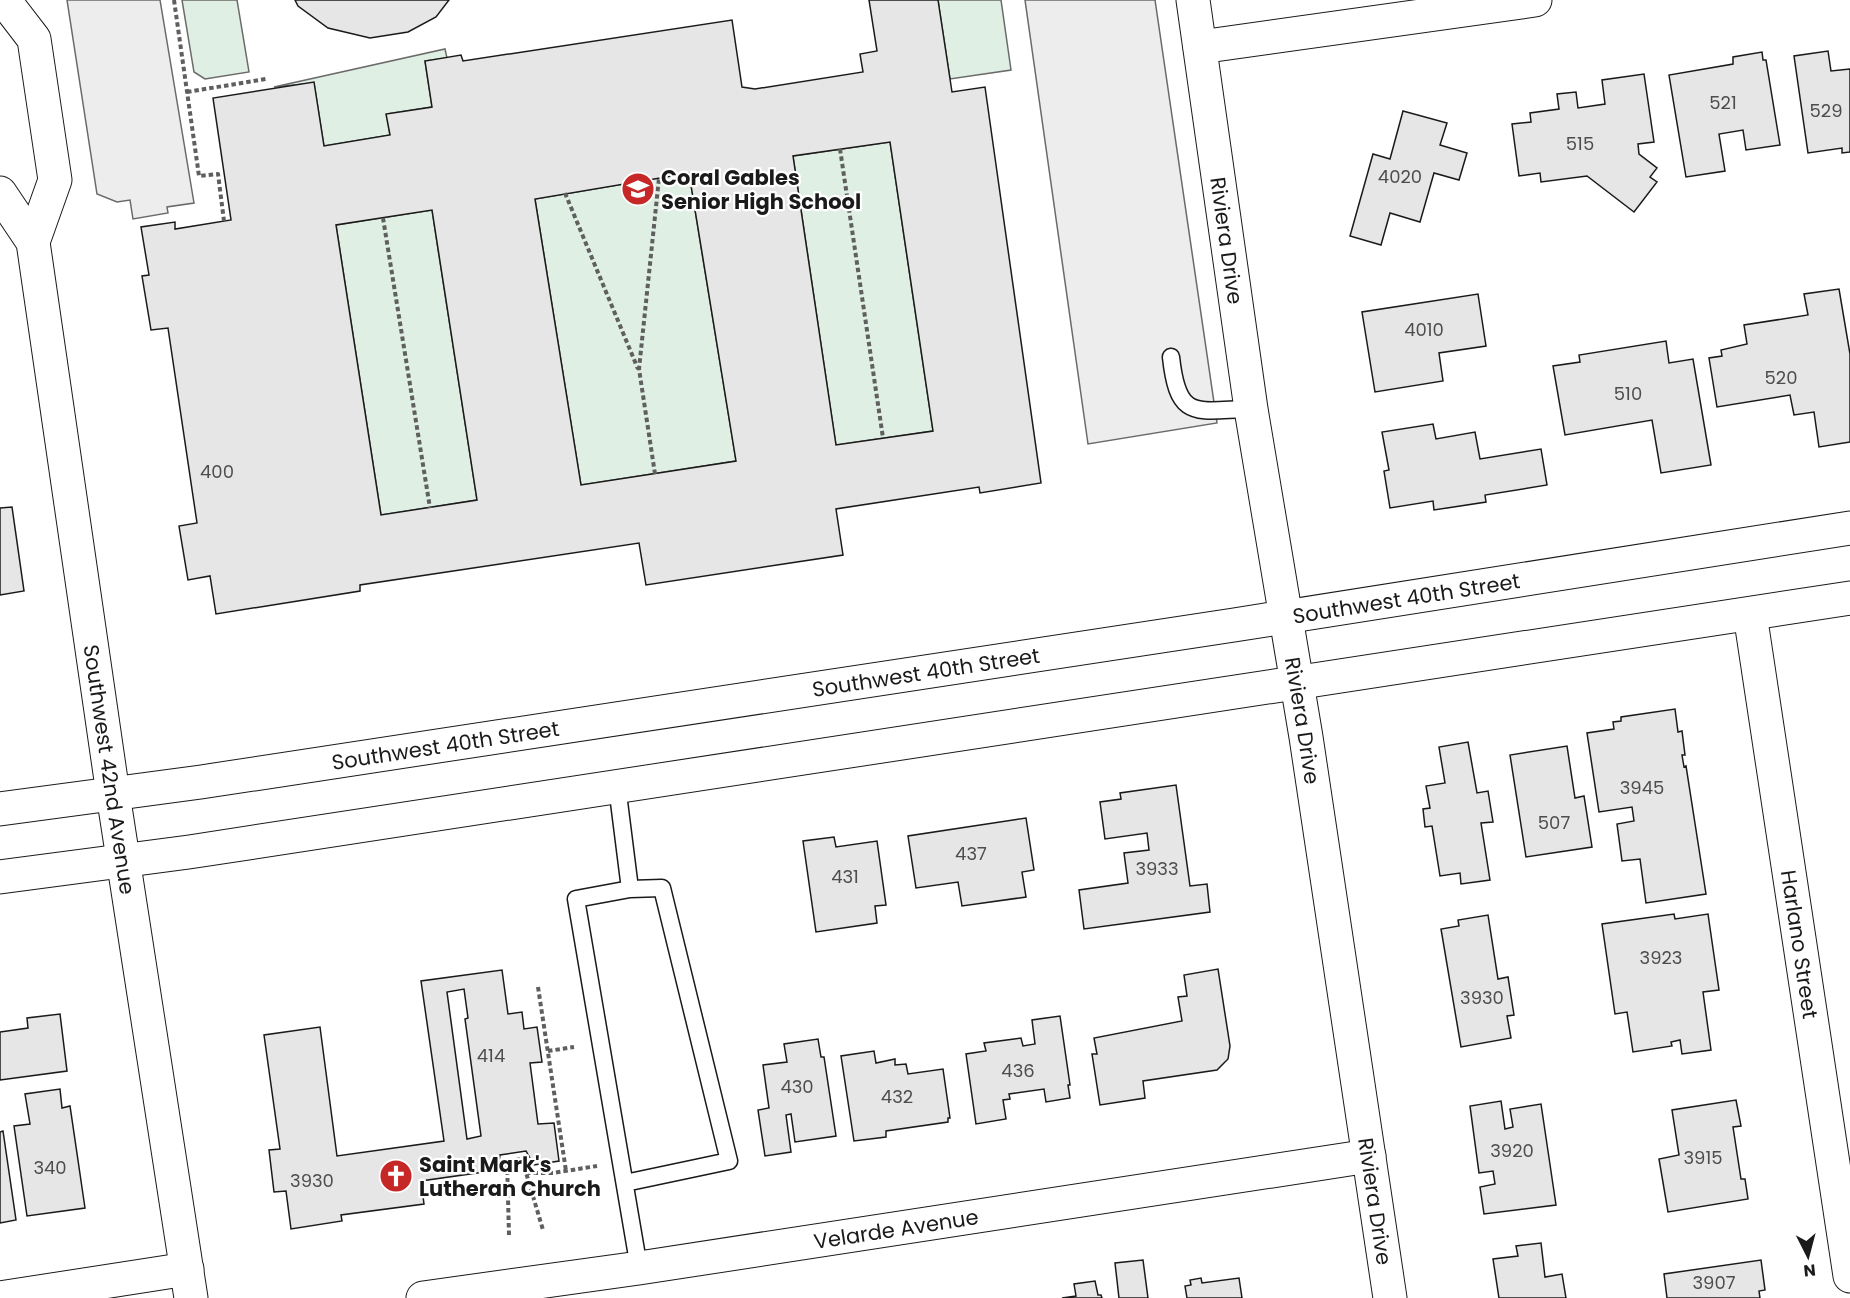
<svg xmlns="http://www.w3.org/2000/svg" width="1850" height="1298" font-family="Poppins,sans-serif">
	<rect width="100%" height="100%" fill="#fff"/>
	<path fill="#e0efe3" stroke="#6a6a6a" stroke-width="1.5" d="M182,0H237L249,72L205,79L194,72Z
		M938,0H1001L1011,70L950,79Z
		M445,49L447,58L425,61L432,107L387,114L390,135L324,146L314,83L274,87Z
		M890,142L933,431L836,445L793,156Z
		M689,173L736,461L581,485L535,199Z
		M432,210L477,500L381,515L336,225Z"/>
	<path fill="#ededed" stroke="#6a6a6a" stroke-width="1.5" d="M67,0H160L194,203L167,207L168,213L133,219L130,200L117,202L97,194Z
		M1025,0H1155L1217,423L1088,444Z"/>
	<path fill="#e6e6e6" stroke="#1a1a1a" stroke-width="1.5" fill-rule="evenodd" d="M295,0H449L436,17L408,32L370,38L328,28L298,6Z
		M869,0H938L952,92L985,87L1041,483L980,493L979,487L836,509L843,555L646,585L639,543L360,585V591L216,614L210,576L188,580L179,526L197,523L168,328L151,330L142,276L149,275L141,227L175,222V229L231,220L213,98L314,82L324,146L390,135L386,114L432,107L425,61L461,55L463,61L732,20L742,87L755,89L863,72L860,54L877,51ZM890,142L933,431L836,445L793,156ZM689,173L736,461L581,485L535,199ZM432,210L477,500L381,515L336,225Z
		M1828,51L1831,71L1850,69V152L1842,153V148L1808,153L1794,56Z
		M1762,52L1763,60H1766L1780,145L1746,150L1743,130L1719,134L1725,171L1686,177L1669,75L1733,64V57Z
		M1644,74L1654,142L1638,144L1639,154L1657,168L1650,177L1657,182L1634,212L1587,176L1541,182L1540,173L1519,176L1512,124L1531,122L1530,113L1559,109L1557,94L1576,92L1578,108L1605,104L1602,80Z
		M1403,111L1447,123L1440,145L1467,153L1459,180L1434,173L1420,222L1390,213L1381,245L1350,236L1373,154L1390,159Z
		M1839,289L1850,354V442L1819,447L1814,412L1794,415L1790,395L1717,407L1709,358L1722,356L1721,350L1747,344L1744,325L1808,315L1804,294Z
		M1478,294L1486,346L1439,353L1443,381L1375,392L1362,312Z
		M1666,341L1669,363L1693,359L1711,465L1661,473L1652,420L1565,435L1553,366L1580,362L1579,355Z
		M1433,424L1436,439L1475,432L1480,459L1541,449L1547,485L1485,495L1486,502L1434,510L1433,501L1390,508L1384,471L1389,470L1382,432Z
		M12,507L24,591L0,595V508Z
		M1675,709L1678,732L1682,731L1685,755H1682L1684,767L1686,766L1706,894L1646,903L1640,859L1622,861L1617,824L1634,821L1632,807L1599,812L1587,733L1614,729L1613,722L1621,721V717Z
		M1468,742L1477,793L1488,791L1493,822L1481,823L1490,880L1461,884L1460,873L1440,876L1432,826L1425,827L1423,809L1430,808L1426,786L1445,783L1439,747Z
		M1567,746L1575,798L1584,796L1592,847L1526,857L1510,755Z
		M1176,785L1190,886L1207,884L1210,912L1084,929L1079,890L1128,883L1124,853L1149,850L1147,833L1105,839L1100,802L1121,799L1120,793Z
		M1026,818L1034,870L1022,872L1026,897L962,906L958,882L916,888L908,836Z
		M834,837L836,847L877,841L886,905L875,906L877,923L816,932L803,841Z
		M1674,914L1675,919L1708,914L1719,990L1703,992L1711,1050L1682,1054L1680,1040L1671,1042L1672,1046L1633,1052L1627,1012L1615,1014L1602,924Z
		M1488,915L1498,979L1508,977L1514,1015L1507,1016L1511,1038L1461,1047L1441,929L1459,926L1458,920Z
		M1218,969L1230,1046L1228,1059L1217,1070L1143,1081L1145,1098L1100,1105L1092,1054H1097L1094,1038L1182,1021L1178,997L1187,996L1184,975Z
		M502,970L508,1014L522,1012L524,1029L537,1027L542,1062L530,1063L538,1124L554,1123L559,1161L534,1165L526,1151L500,1155L498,1170L421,1181L424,1204L341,1215L342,1221L291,1229L286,1191L274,1192L269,1150L280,1149L264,1035L320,1027L337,1156L444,1141L421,981ZM464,989L468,1018L465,1019L481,1136L467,1139L447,992Z
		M60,1014L67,1071L0,1080V1032L28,1028L27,1018Z
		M1060,1016L1070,1085H1068L1070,1098L1046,1102L1044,1089L1009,1094L1010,1099L1003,1100L1006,1119L976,1124L966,1054L986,1051L984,1043L1021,1038L1023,1046L1035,1044L1032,1020Z
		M818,1039L821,1057H824L836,1136L795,1142L791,1114L786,1115L791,1152L765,1156L758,1110L769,1108L763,1065L787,1062L784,1044Z
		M874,1051L876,1063L895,1059V1065L906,1064L908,1074L943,1069L950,1118H948V1122L886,1131V1137L854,1141L841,1056Z
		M60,1089L62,1108L70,1106L85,1208L27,1216L14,1126L30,1124L25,1094Z
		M1736,1100L1741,1126L1733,1127L1741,1179H1745L1748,1199L1668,1212L1659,1159L1679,1155L1672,1110Z
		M1501,1101L1505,1129L1513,1127L1510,1109L1541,1104L1556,1205L1484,1214L1480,1187L1495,1184L1493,1171L1479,1173L1470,1106Z
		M3,1131L16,1220L0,1223V1132Z
		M1541,1243L1545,1277L1562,1274L1566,1298H1499L1493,1259L1518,1256L1516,1246Z
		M1143,1260L1148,1298H1119L1115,1263Z
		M1761,1260L1765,1290L1759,1291L1760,1298H1667L1664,1274Z
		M1201,1278L1202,1283L1239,1278L1242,1298H1187L1185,1286L1191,1285L1190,1280Z
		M1095,1281L1098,1295H1101L1102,1298H1062L1076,1296L1074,1284Z"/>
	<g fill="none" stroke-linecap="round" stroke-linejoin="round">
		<defs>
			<path id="lane" d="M1171,357C1178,422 1196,410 1251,409
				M617,786L630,889
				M625,1183L729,1161L662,888L630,889L576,899L639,1268"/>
			<g id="street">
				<path d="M1200,47L1535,0"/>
				<path id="s1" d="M1750,614L1850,1276"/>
				<path d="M0,1298L187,1269"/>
				<path id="s2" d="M423,1298L639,1268L1369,1156"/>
			</g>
			<g id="secondary">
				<path id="s3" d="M1193,0L1251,409L1306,737L1390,1298"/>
			</g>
			<g id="primary">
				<path d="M4,0L34,39L55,180L33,242"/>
				<path id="s4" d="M0,193L33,242L113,794L191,1298"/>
				<path id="s5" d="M0,809L201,782L1234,625L1850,528"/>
				<path d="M0,877L189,852L1850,598"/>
			</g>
		</defs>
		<use href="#lane" stroke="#1a1a1a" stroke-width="19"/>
		<use href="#street" stroke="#1a1a1a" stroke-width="35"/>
		<use href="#secondary" stroke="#1a1a1a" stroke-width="35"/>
		<use href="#primary" stroke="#1a1a1a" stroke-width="35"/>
		<path stroke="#5f5f5f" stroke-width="4" stroke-dasharray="4.5 3" stroke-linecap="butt" d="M174,0L199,176L218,174L224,221
			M187,92L266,79
			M840,149L883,438
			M565,193L638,369
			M383,218L430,508
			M655,474L639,369L659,178
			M538,987L566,1171
			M548,1051L574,1047
			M526,1173H553L597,1166
			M509,1235L507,1161L522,1159L543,1230"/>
		<use href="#lane" stroke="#fff" stroke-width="16"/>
		<use href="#street" stroke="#fff" stroke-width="33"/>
		<use href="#secondary" stroke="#fff" stroke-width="33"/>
		<use href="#primary" stroke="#fff" stroke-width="33"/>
	</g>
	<defs>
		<symbol id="school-disc" viewBox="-11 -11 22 22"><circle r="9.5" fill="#c62828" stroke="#fff"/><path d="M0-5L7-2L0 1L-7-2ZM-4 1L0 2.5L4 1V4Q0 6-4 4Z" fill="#fff"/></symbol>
		<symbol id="church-disc" viewBox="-11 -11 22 22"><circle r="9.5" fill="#c62828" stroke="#fff"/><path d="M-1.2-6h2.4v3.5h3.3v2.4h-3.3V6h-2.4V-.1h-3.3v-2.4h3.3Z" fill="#fff"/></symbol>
	</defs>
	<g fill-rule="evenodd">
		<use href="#school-disc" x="619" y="170" width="38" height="38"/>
		<use href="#church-disc" x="377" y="1157" width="38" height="38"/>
	</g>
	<g text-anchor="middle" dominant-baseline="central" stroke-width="4.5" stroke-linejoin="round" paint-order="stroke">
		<g font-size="18" fill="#4d4d4d">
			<text x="1723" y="102">521</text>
			<text x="1826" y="110">529</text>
			<text x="1580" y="143">515</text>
			<text x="1400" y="176">4020</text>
			<text x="1424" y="329">4010</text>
			<text x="1781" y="377">520</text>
			<text x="1628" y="393">510</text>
			<text x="217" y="471">400</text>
			<text x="1642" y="787">3945</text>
			<text x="1554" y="822">507</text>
			<text x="971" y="853">437</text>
			<text x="1157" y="868">3933</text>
			<text x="845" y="876">431</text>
			<text x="1661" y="957">3923</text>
			<text x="1482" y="997">3930</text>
			<text x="491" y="1055">414</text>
			<text x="1018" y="1070">436</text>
			<text x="797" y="1086">430</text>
			<text x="897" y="1096">432</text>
			<text x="1512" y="1150">3920</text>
			<text x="1703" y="1157">3915</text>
			<text x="50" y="1167">340</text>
			<text x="312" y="1180">3930</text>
			<text x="1714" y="1282">3907</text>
		</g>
		<g font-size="21" font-weight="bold" fill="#1a1a1a" stroke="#fff" text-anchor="start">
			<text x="661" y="177">Coral Gables<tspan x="661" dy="24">Senior High School</tspan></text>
			<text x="419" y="1164">Saint Mark's<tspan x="419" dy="24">Lutheran Church</tspan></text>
		</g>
		<g font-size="21" fill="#1a1a1a" stroke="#fff">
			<text stroke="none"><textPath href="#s3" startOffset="243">Riviera Drive</textPath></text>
			<text stroke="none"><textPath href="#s5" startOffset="1422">Southwest 40th Street</textPath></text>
			<text stroke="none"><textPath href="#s5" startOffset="936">Southwest 40th Street</textPath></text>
			<text stroke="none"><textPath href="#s3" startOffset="729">Riviera Drive</textPath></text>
			<text stroke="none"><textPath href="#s5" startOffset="450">Southwest 40th Street</textPath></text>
			<text stroke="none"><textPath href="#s4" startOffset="592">Southwest 42nd Avenue</textPath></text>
			<text stroke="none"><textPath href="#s1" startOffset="334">Harlano Street</textPath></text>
			<text stroke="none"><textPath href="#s3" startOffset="1215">Riviera Drive</textPath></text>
			<text stroke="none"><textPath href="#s2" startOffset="478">Velarde Avenue</textPath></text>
		</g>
	</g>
	<g transform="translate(1808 1256) rotate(174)" stroke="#ffffff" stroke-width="4.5" paint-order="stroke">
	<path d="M0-4.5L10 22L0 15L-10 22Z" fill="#1a1a1a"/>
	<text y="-9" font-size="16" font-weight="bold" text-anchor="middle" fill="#1a1a1a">N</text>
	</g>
</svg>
